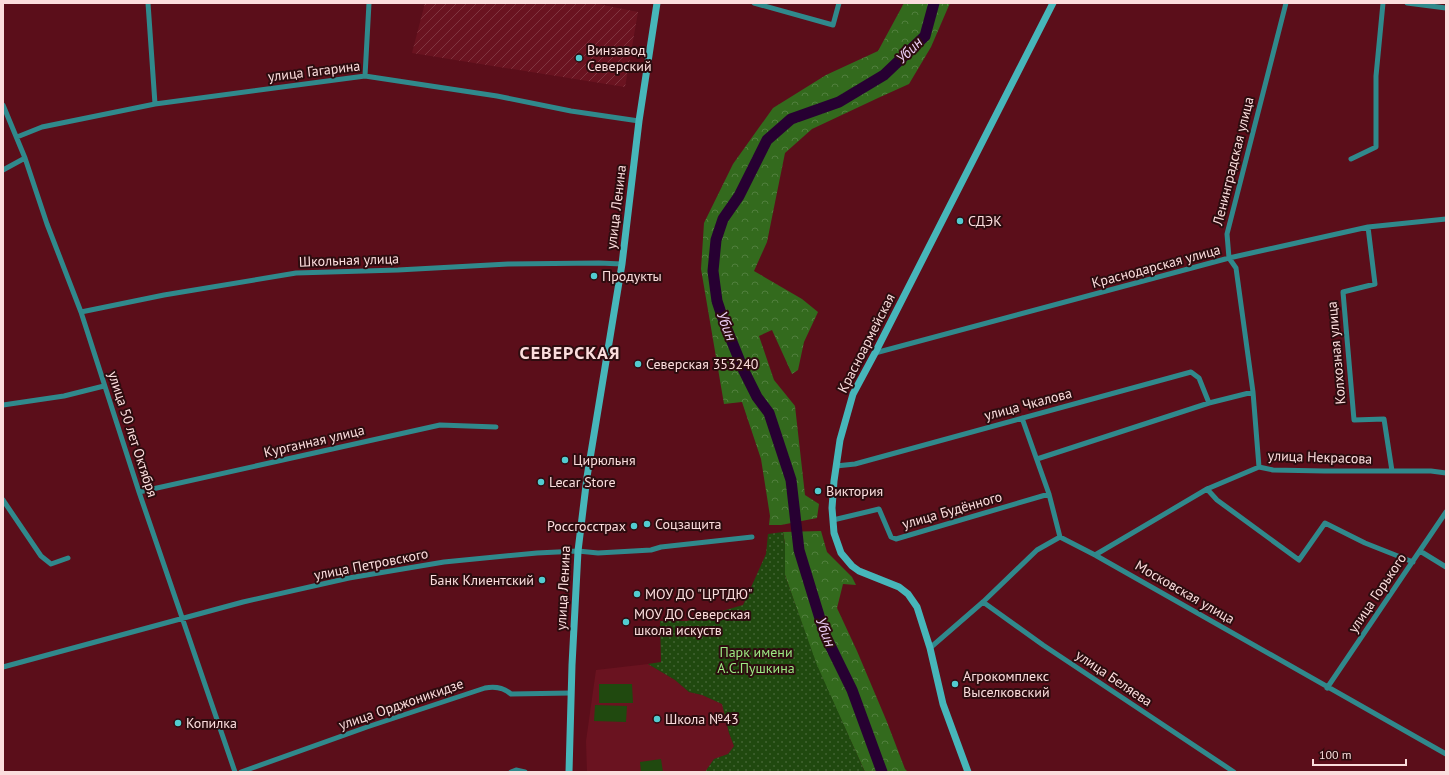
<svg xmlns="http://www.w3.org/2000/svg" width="1449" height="775" font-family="'PT Sans',sans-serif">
	<defs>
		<pattern id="industrial-furrows" width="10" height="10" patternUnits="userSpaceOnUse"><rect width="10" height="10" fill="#6a1320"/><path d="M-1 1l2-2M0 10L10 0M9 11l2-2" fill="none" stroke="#803540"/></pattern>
		<pattern id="forest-crowns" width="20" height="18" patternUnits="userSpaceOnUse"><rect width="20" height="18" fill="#336a1d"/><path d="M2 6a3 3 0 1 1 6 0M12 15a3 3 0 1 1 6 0" fill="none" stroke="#517f3d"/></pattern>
		<pattern id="park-dots" width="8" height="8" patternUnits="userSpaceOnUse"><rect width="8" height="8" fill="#20490f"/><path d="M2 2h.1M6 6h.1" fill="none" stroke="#416332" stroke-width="1.8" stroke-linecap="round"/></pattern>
	</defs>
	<rect width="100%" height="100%" fill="#5b0e1a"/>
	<path fill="#6a1320" d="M648,664L675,680L689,692L702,695L722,704L729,733L734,746L729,754L714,759L705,772H587L586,741L596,670Z"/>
	<path fill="url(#industrial-furrows)" d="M425,3H593L638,12L625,87L412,53Z"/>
	<path fill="url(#forest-crowns)" d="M904,3H950L931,47L909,84L878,98L812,129L785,153L767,242L754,271L802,299L818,312L804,342L798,370L792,374L772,330L759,336L774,380L795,406L805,495L819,504L817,518L781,525H769L770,516L761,459L742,402L724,404L701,269L704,223L733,164L773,108L826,75L878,51Z
		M821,531L827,552L852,577L856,585L843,584L837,608L857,651L887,722L905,769L908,772H865L816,665L785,575V544L783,532Z"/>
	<path fill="url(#park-dots)" d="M783,532L785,544V575L817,665L865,772H705L714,759L728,754L734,746L729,733L722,704L702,695L689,692L675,680L648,664L661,662L660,621H687L743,605L766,554L768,534Z"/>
	<path fill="#20490f" d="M599,684H632L633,703H599Z
		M595,705L627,706L626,722L594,721Z
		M661,759L663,772H641L640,762Z"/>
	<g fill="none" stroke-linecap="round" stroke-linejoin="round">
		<path stroke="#270032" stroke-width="11" d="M882,772L852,690L825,635L799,550L791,480L769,413L757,397L743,369L724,322L717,301L713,271L716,240L723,219L739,196L767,140L791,119L839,102L884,75L925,36L934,3"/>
		<path stroke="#30898c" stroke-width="5" d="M148,3L155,104
			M754,3L833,25L839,3
			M1407,3L1446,8
			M365,76L369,3
			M3,105L25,158L47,224L81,312L139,492L235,772
			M17,137L42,127L155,104L365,76L497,96L571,111L639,121
			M1351,159L1376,147V76L1383,3
			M3,170L25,158
			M1368,227L1375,284L1343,292L1354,420L1384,419L1392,471
			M81,312L164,295L296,273L398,270L508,264L599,263L622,264
			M875,353L1229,258L1368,227L1446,219
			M3,405L64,396L104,386
			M1022,418L1049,494L1060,537
			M1037,459L1209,403L1253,392
			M836,466L855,464L1191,372L1199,378L1209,403
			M1259,467L1253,392L1236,268L1229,258L1227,234L1286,3
			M1207,489L1217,500L1299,560L1325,523L1365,543L1413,562
			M139,492L440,425L496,427
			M3,500L41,556L51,564L68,558
			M833,520L879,509L891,537L896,539L1049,494
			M1420,551L1446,567
			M1095,555L1207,489L1259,467L1273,470L1324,471H1431L1446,473
			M983,602L1043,645L1234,772
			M930,648L983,602L1037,550L1060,537L1095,555L1446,754
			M3,667L243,602L349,578L444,562L537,553L578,551L598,553L651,550L661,547L752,537
			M1327,688L1446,512
			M241,772L367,727L485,688C495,686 503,687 511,694L571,693
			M511,772L516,770L525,772"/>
		<path stroke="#47b6ba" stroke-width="7" d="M569,772L572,665L578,551L587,477L622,264L639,121L657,3
			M968,772L943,704L930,648L917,607L908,594L899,587L859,571L852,566L841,553L834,533L832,508L834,481L840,440L853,394L875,353L1053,3"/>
	</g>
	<g fill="#52ccd0" stroke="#2d0c0f" stroke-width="1.5">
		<circle cx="579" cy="58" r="4"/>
		<circle cx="960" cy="221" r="4"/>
		<circle cx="594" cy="276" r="4"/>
		<circle cx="638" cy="364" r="4"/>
		<circle cx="565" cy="460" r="4"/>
		<circle cx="541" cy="482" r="4"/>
		<circle cx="818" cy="491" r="4"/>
		<circle cx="647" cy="524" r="4"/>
		<circle cx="634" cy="526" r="4"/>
		<circle cx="542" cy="580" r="4"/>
		<circle cx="637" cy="594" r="4"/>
		<circle cx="626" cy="622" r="4"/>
		<circle cx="955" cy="684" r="4"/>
		<circle cx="657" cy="719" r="4"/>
		<circle cx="178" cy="723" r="4"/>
	</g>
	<g text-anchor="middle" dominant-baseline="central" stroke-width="4" stroke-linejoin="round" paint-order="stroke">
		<g font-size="14" fill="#fbdddd" stroke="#2d0c0f" text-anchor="start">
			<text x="587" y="50">Винзавод<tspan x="587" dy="16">Северский</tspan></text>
			<text x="968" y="221">СДЭК</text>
			<text x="602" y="276">Продукты</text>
			<text x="646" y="364">Северская 353240</text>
			<text x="573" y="460">Цирюльня</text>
			<text x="549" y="482">Lecar Store</text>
			<text x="826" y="491">Виктория</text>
			<text x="655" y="524">Соцзащита</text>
			<text x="626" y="526" text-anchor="end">Россгосстрах</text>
			<text x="534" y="580" text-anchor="end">Банк Клиентский</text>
			<text x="645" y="594">МОУ ДО "ЦРТДЮ"</text>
			<text x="634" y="614">МОУ ДО Северская<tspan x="634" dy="16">школа искуств</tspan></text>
			<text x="963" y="676">Агрокомплекс<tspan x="963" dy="16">Выселковский</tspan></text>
			<text x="665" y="719">Школа №43</text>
			<text x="186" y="723">Копилка</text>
		</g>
		<g font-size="14" fill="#fbdddd" stroke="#2d0c0f">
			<text transform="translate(314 71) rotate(-7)">улица Гагарина</text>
			<text transform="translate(1233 161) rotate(-76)">Ленинградская улица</text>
			<text transform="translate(616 207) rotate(-83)">улица Ленина</text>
			<text transform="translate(349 260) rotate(-2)">Школьная улица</text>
			<text transform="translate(1156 266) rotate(-15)">Краснодарская улица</text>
			<text transform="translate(866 343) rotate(-63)">Красноармейская</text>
			<text transform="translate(1336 353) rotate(-95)">Колхозная улица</text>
			<text transform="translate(1028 404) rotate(-15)">улица Чкалова</text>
			<text transform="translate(133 434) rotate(72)">улица 50 лет Октября</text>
			<text transform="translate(314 441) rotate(-13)">Курганная улица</text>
			<text transform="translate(1320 457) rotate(2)">улица Некрасова</text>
			<text transform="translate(952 510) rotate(-16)">улица Будённого</text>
			<text transform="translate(371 564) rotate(-11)">улица Петровского</text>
			<text transform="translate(563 588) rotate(-87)">улица Ленина</text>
			<text transform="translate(1185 592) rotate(30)">Московская улица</text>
			<text transform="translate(1377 593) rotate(-56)">улица Горького</text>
			<text transform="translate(1114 678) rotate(34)">улица Беляева</text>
			<text transform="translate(401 704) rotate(-19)">улица Орджоникидзе</text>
		</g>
		<g font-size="14" fill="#9de883" stroke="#2d0c0f">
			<text x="756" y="652">Парк имени<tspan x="756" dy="16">А.С.Пушкина</tspan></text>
		</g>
		<g font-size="15" font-style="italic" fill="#eccef5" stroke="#2d0c0f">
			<text transform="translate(909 50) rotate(-45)">Убин</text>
			<text transform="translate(727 326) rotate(69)">Убин</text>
			<text transform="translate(826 632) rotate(69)">Убин</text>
		</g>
		<g font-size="18" font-weight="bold" letter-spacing="1" fill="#fbdddd" stroke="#2d0c0f">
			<text x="570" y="352">СЕВЕРСКАЯ</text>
		</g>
	</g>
	<rect width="1449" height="775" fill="none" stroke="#fbdddd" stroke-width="8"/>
	<path d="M1313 759v6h93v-6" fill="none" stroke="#fbdddd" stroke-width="2"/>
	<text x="1319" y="759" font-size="12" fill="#fbdddd" stroke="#2d0c0f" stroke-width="3" paint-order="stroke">100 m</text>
</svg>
